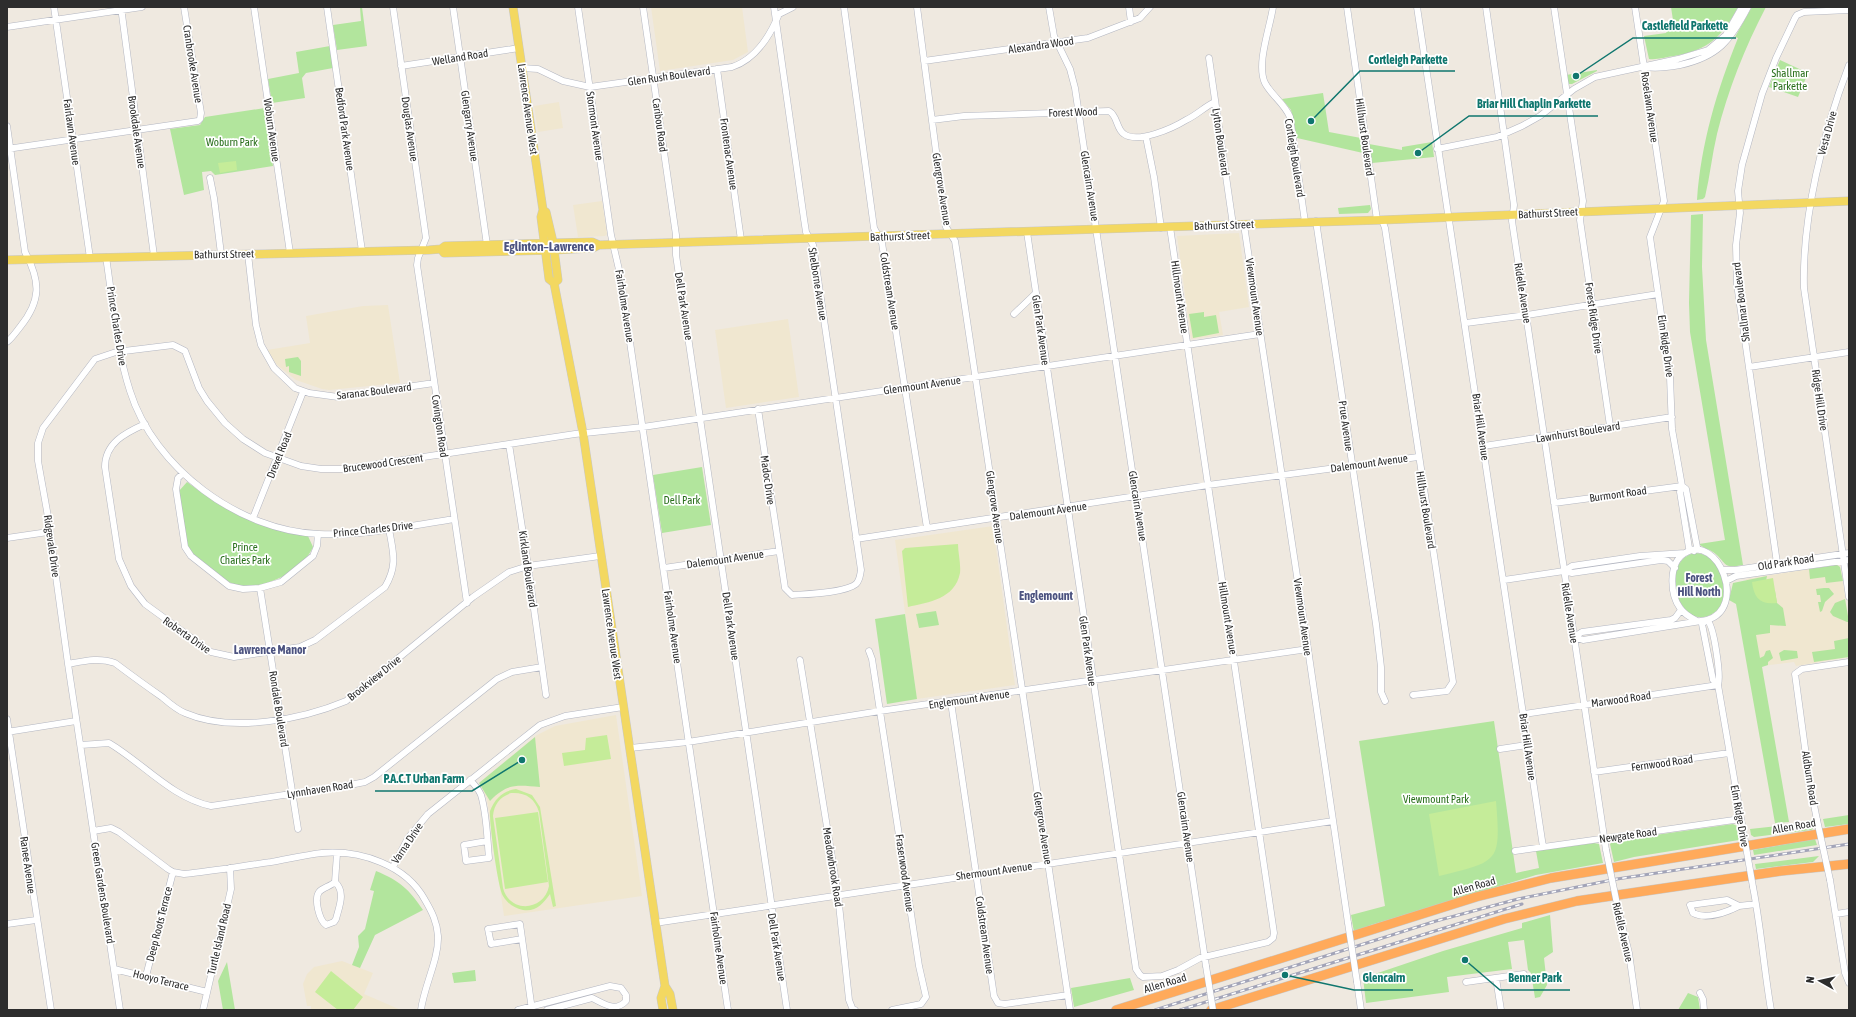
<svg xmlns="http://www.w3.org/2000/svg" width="1856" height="1017" font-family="'Asap Condensed',sans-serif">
	<rect width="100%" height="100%" fill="#efe9e0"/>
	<path fill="#f0e7d0" d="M651,7H742L748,52L733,60L660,71Z
		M559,102L563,128L538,132L534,106Z
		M602,201L607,234L605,236L578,237L573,205Z
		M1239,233L1249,307L1219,312L1223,335L1191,339L1177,236Z
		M388,305L400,383L329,390L322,389L296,380L277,365L267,350L310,343L306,316L363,306Z
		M788,319L799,397L726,408L715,330Z
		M993,526L1015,685L917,699L895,540Z
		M1835,565L1839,566L1841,569L1849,623V657L1796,666L1794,662L1761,666L1746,579Z
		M616,715L642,896L504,916L487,799L479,783L537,735L555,726Z
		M342,961L373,973L364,994L401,1010H311V1006H307L303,984L307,974L314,967Z"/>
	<path fill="#b2e59d" d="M360,7H362L367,46L337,50L333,25L361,21Z
		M1671,7H1738C1722,37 1709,50 1674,56C1666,57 1657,60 1649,59L1644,36L1666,33L1669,28L1674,27Z
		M1752,7H1766C1745,47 1728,90 1717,134C1712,155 1710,176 1705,197L1703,199L1697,200C1701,143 1717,90 1738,38L1735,37Z
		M330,46L333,68L306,73L302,78L305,98L272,103L268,79L299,73L296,52Z
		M1780,60L1808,73L1798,97L1769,87Z
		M1597,70V71L1572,84H1568L1566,75Z
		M1323,93L1329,132L1361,138L1363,153L1297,138L1291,110L1282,99Z
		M265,108L273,166L215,175L211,171L202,172L204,190L184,195L170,129L200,125L205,117Z
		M1432,142L1434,157L1372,163L1369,144L1402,150V147Z
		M1370,205L1371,209L1368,213L1339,214L1338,208Z
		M1703,214L1702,267L1706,340L1743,565C1721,569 1728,563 1713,552C1709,549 1703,548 1699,544L1725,540L1690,332L1689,303L1691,215Z
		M1204,312V317L1216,315L1219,333L1193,338L1189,314Z
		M298,357L301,361V376L289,372V366L286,367L285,359Z
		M702,467L711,525L662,533L653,475Z
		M187,482C230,514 256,526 308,536L313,547C302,573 257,594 231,583C219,577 207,565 196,557L191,552L187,545L179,491Z
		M1694,553C1717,553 1726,578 1723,598C1722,605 1718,611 1712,614C1680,633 1657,563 1694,553Z
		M1837,565L1840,567L1843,581L1826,583L1825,577L1810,579L1809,569Z
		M1767,576L1766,581L1775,591L1777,603L1783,608L1786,626L1770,625V633L1756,635L1760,658L1764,656L1766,651L1770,650L1773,658L1768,662V665L1762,667L1789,822L1775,823L1736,604L1729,600L1733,583Z
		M1824,588H1829L1834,594L1825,602L1822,611L1820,612L1818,602H1821L1820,595H1817L1816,589Z
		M1845,599L1849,622H1847L1833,616L1830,612L1835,603Z
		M936,611L939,625L919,628L916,614Z
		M905,614L917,699L887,704L875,619Z
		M1849,638V657L1814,662L1812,652L1835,649L1834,641Z
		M1784,650L1797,651L1798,658L1781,661L1779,653Z
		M1494,721L1516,873L1539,868L1536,851L1594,843L1599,844L1603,863L1536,875L1371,925L1354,932L1351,915L1385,906L1359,741Z
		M535,737L540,787C517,785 507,783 490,801L479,783Z
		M1849,815V824L1825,827L1823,819Z
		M1811,820L1813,829L1811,830L1754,837L1751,835L1750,829L1788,825Z
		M1733,824L1737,826L1739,840L1634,857L1614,862L1610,844L1613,841Z
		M1815,839L1817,845L1754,855L1753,850Z
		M1819,856L1813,862L1756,869L1755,864Z
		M376,871C400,881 409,889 423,910L375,935L360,968L352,965L359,947L358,936L365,929L374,891L370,890Z
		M1550,915L1553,952L1544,958L1547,985L1540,997L1535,998L1531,973L1528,970L1524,940L1508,942L1512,969L1447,977L1449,992L1366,1003L1363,978L1443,951L1522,928V923Z
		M227,962L235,1010H223L218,981Z
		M475,970L476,981L454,983L452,973Z
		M1130,978L1134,990L1074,1007L1071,988Z
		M1688,993L1698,997L1700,1010H1678Z"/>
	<path fill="#c5ec99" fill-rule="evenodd" d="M236,161L237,170L220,173L218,163Z
		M958,544C958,553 961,564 960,573C955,599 929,602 908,607L902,551L905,548Z
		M1773,578L1777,603C1760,605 1754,598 1752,582Z
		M607,735L611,759L564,766L562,753L585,750L586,738Z
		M516,789L532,795L540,807L556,906L553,907L550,894C543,904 536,912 523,910C514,908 508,904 503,896C498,888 489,822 490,811C495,798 503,791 516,789ZM511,793C525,792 535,798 539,812L549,886C544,911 510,914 503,888L493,816C494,804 500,797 511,793Z
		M1496,801C1501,863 1499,861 1439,876L1429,814Z
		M538,812L548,882L505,889L495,818Z
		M331,971L363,997L353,1010H338L315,992Z"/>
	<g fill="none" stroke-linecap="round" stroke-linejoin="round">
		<defs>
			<path id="minor" d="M54,7L90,258
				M121,7L154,256
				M254,7L290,253
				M327,7L362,251
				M393,7L426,238L418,258L417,265L467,603
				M453,7L487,245
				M578,7L611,235L620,274L728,1010
				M643,7L676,235V255L787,1010
				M844,7L874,228L882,243L927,528
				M917,7L946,227L955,241L959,267L1070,1010
				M1049,7L1054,36L1070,69L1075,88L1206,966
				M1129,7L1131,22
				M1273,7C1270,28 1256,64 1265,83C1272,96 1284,103 1290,117L1305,222
				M1347,7L1377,220
				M1417,7L1543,847
				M1486,7L1514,205L1512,221L1606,850
				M1554,7L1583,201L1580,220L1610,426
				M1635,7L1664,201L1650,237L1670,377L1672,429L1682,486L1680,492L1689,548L1694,551
				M7,27L142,7
				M1209,58L1233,225
				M924,61L1088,38L1140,18L1150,7
				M1849,65C1823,133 1802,216 1804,288L1849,597
				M401,66L519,48
				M1646,67C1657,69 1669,67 1680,65C1718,57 1731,40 1748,7
				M522,68L538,69L563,81L590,87L732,67C756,59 770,36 779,14L793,7
				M717,69L741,240
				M932,120L964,116L1109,111C1118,116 1116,129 1124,134C1138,144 1173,128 1186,120C1197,115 1204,107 1215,102
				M7,126L25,252C41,282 41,301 20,327C16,332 12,338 7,342
				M1146,137L1154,177L1161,228
				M7,149L198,121L200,119L201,113L184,7
				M1437,149L1497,137L1522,126L1540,116L1574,89L1595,77L1678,59L1708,50L1726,35L1742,7
				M210,178L214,198L221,254
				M1382,220L1385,228L1453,682L1447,691L1413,695
				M1316,221L1376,624L1381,667V692L1385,701
				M1244,225L1308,649L1348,923
				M1027,232L1136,969L1140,975L1143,977L1162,976L1178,970L1200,958L1268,942L1273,938L1274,933L1170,227
				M248,254L256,325L261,345L274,368L295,388L309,393L338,397L434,383
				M106,257C113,302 116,348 130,391C154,468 239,531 319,534C364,536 410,526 454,519
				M1014,314L1035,294
				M1466,323L1527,315L1658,294
				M1749,367L1849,352
				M758,409L785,588L792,595C807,594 845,593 856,584C860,580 860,575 861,570L813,245L806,232L804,219L774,7
				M145,424C125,433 105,443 105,467L119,559L131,586L145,604L211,652L234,657L300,647L315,640L385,587C398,565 393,552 389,529
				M509,444L528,566L546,695
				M1484,446L1672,417
				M182,474L178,478L176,489L185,547L191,556L229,586L243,589L260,588L281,582L313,556L317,546L318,534
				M1682,486L1686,489L1697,547L1694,551
				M1554,503L1682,486
				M253,518L303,392
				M7,538L48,532
				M856,539L1208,485L1418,457
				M664,568L779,551
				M1723,570H1735L1849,553
				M1778,570L1737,284L1736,245L1740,213L1738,191L1742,165L1762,94L1776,58L1795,18L1797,15L1804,12L1849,10
				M1564,571L1572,566L1640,556L1685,553
				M1504,580L1564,571L1572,573L1661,560L1668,561L1675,568
				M1726,581L1736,576L1849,560
				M260,588L298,829
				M1707,620C1714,625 1721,676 1718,685L1743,830
				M1707,620L1702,624L1713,680L1718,685
				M1574,637L1583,640L1707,620C1748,608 1718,533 1685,553C1668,563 1670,594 1680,608C1684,614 1691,618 1697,621
				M1574,637L1582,632L1671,620L1675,618L1681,610
				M869,651L872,659L919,966L926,997L921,1004L892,1010
				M800,660L838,895L849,1000L853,1010H855
				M68,664C84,661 99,657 115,663C131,675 146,686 162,697C169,703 177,710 185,713C231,733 301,720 346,701L473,597L509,572L528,566L600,556
				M951,702L994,996L998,1003L1005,1004L1068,995
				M1524,714L1718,685
				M7,719L51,1010
				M7,732L76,721
				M81,745L109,743C143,763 172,798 211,806L350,785L365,782L374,777L497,679L512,672L542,667
				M630,748L688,742L880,711L1308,649
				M1500,749L1527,745
				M1594,772L1729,753
				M470,780C474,784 479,790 481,795C487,815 487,838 489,858L466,861L464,845L487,841
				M1817,820L1810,785L1795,674L1802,669L1849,662
				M93,831L111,828L119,832L168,869L173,872L184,874C213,871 242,866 271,862C288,859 305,855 322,853C361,850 406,865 425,900C432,912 437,922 438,936C439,959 424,986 421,1010
				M1515,851L1741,819
				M393,867L408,838L428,814L540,725L565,716L623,707
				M1830,880L1845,973L1849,983
				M335,882C346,892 339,907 336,919L334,922L326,925C319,920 314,899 319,892C322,888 331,886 335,882L337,854
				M1753,887C1761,928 1764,969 1771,1010
				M1739,906C1727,912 1706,920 1693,913L1690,905L1727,900L1739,906L1756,904
				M1618,909L1629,953L1637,1010
				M1836,914L1849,912
				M655,923L1333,821
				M7,924L36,920
				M522,939L491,944L488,929L520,924L532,1010
				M114,969L207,992
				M146,976L173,872
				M1496,978L1501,1010
				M1357,982L1361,1010
				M1466,982L1524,974
				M1700,993L1703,999L1704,1010
				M120,1010L68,664L47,511L38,461V443L43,428L95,359L116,352L173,345L185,351L199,388L207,401L225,423L243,439L265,453L301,466L321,469H344L575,434L643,427L1260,334
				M203,1010L231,889L230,868
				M518,1010L610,986L621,988L626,995V1001C615,1013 603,1003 592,998L547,1010"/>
			<path id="major" d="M513,7L543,210L546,212L553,242L558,280L554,283
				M543,210L541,217L549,279L554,283L583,433L665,986L661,998L663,1010
				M441,249L444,253L554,250L593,248L599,245
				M7,260L429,250L441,249L445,246L592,242L599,245L1382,220L1849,201
				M665,986L670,994L673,1010"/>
			<path id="highway" d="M1116,1010L1476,897L1551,878L1849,829
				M1211,1010L1504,919L1577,901L1781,871L1849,864"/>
		</defs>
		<use href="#minor" stroke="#b3b6c1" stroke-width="7"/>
		<use href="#major" stroke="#c8c8c8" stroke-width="9"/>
		<use href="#highway" stroke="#c8c8c8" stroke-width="10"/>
		<use href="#minor" stroke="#fff" stroke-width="6"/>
		<use href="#major" stroke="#f3d861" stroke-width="8"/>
		<use href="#highway" stroke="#ffaa5b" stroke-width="9"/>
		<defs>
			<path id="rail" d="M1155,1010L1436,921L1518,899L1617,879L1849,844
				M1180,1010L1522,904"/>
		</defs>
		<use href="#rail" stroke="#a2a4b8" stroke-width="3"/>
		<use href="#rail" stroke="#fff" stroke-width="1.5" stroke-dasharray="4.5" stroke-linecap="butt"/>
		<defs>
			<path id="minor-bridge" d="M1817,820L1830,880
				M1743,830L1753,887
				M1606,850L1618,909
				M1348,923L1357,982
				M1206,966L1213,1010"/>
		</defs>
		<use href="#minor-bridge" stroke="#b3b6c1" stroke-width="7" stroke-linecap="butt"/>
		<use href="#minor-bridge" stroke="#fff" stroke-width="6"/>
	</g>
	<g text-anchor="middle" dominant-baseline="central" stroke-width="3.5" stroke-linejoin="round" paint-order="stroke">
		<g font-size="11" fill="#2d2d2d" stroke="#fff">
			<text transform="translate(1041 45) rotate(-8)">Alexandra Wood</text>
			<text transform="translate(460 57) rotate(-9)">Welland Road</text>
			<text transform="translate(193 64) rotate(81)">Cranbrooke Avenue</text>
			<text transform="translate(669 76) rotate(-8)">Glen Rush Boulevard</text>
			<text transform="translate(1650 107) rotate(82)">Roselawn Avenue</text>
			<text transform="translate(528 109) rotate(82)">Lawrence Avenue West</text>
			<text transform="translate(1073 112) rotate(-2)">Forest Wood</text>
			<text transform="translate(660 125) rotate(82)">Caribou Road</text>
			<text transform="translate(470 126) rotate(82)">Glengarry Avenue</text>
			<text transform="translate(595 126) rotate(82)">Stormont Avenue</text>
			<text transform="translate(345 129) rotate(82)">Bedford Park Avenue</text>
			<text transform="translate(410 129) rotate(82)">Douglas Avenue</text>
			<text transform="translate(272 130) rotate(82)">Woburn Avenue</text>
			<text transform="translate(72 132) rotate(82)">Fairlawn Avenue</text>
			<text transform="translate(137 132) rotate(82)">Brookdale Avenue</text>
			<text transform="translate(1827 133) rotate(-75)">Vesta Drive</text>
			<text transform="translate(1365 137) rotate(82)">Hillhurst Boulevard</text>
			<text transform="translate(1221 142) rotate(82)">Lytton Boulevard</text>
			<text transform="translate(729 154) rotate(82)">Frontenac Avenue</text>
			<text transform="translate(1295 158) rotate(81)">Cortleigh Boulevard</text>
			<text transform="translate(1090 186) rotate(81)">Glencairn Avenue</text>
			<text transform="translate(942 189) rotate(81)">Glengrove Avenue</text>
			<text transform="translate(1548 213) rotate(-3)">Bathurst Street</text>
			<text transform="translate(1224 225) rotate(-2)">Bathurst Street</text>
			<text transform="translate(900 236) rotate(-2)">Bathurst Street</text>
			<text transform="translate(224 254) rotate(-1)">Bathurst Street</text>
			<text transform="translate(818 284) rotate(81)">Shelborne Avenue</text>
			<text transform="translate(890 291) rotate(81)">Coldstream Avenue</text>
			<text transform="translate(1523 293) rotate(81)">Ridelle Avenue</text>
			<text transform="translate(1180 297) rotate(82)">Hillmount Avenue</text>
			<text transform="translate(1255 297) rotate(82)">Viewmount Avenue</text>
			<text transform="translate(1741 302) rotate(-97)">Shallmar Boulevard</text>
			<text transform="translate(625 306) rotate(81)">Fairholme Avenue</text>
			<text transform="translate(684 306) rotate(81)">Dell Park Avenue</text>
			<text transform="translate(1594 318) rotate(82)">Forest Ridge Drive</text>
			<text transform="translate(117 326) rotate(81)">Prince Charles Drive</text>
			<text transform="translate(1041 330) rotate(82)">Glen Park Avenue</text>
			<text transform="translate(1666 346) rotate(82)">Elm Ridge Drive</text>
			<text transform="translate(922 385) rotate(-8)">Glenmount Avenue</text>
			<text transform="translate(374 391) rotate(-7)">Saranac Boulevard</text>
			<text transform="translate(1820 400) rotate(82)">Ridge Hill Drive</text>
			<text transform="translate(440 426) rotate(82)">Covington Road</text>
			<text transform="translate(1346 426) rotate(82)">Prue Avenue</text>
			<text transform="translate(1481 427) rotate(82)">Briar Hill Avenue</text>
			<text transform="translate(1578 432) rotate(-9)">Lawnhurst Boulevard</text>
			<text transform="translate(279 455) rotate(-68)">Drexel Road</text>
			<text transform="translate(383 463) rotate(-8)">Brucewood Crescent</text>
			<text transform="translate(1369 463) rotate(-8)">Dalemount Avenue</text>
			<text transform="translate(768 480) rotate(82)">Madoc Drive</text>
			<text transform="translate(1618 494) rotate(-8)">Burmont Road</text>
			<text transform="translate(1138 506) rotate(81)">Glencairn Avenue</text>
			<text transform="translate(995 507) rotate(82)">Glengrove Avenue</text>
			<text transform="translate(1426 510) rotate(81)">Hillhurst Boulevard</text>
			<text transform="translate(1048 511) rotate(-8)">Dalemount Avenue</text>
			<text transform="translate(373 529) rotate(-6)">Prince Charles Drive</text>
			<text transform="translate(52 546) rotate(82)">Ridgevale Drive</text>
			<text transform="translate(725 559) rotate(-8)">Dalemount Avenue</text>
			<text transform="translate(1786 562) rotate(-9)">Old Park Road</text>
			<text transform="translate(528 569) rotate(82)">Kirkland Boulevard</text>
			<text transform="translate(1570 613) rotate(81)">Ridelle Avenue</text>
			<text transform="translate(1303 617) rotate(82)">Viewmount Avenue</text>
			<text transform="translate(1228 618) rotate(81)">Hillmount Avenue</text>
			<text transform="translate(731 626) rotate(82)">Dell Park Avenue</text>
			<text transform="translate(673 627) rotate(82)">Fairholme Avenue</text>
			<text transform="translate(612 634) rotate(82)">Lawrence Avenue West</text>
			<text transform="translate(187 635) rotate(35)">Roberta Drive</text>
			<text transform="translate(1088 651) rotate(82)">Glen Park Avenue</text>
			<text transform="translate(374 678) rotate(-39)">Brookview Drive</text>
			<text transform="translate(969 699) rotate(-8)">Englemount Avenue</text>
			<text transform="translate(1621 699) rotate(-8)">Marwood Road</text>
			<text transform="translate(279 709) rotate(81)">Rondale Boulevard</text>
			<text transform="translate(1528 747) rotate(82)">Briar Hill Avenue</text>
			<text transform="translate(1662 763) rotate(-8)">Fernwood Road</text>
			<text transform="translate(1810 778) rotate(81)">Aldburn Road</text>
			<text transform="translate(320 789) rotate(-9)">Lynnhaven Road</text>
			<text transform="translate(1740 816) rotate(80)">Elm Ridge Drive</text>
			<text transform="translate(1794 826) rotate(-10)">Allen Road</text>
			<text transform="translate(1186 827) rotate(82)">Glencairn Avenue</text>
			<text transform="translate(1043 828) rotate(81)">Glengrove Avenue</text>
			<text transform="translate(1628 835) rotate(-8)">Newgate Road</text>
			<text transform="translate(407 843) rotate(-56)">Varna Drive</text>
			<text transform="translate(28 865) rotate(82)">Ranee Avenue</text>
			<text transform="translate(833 867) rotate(81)">Meadowbrook Road</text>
			<text transform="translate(994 871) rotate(-8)">Shermount Avenue</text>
			<text transform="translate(905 873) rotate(82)">Fraserwood Avenue</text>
			<text transform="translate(1474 886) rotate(-16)">Allen Road</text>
			<text transform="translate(103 893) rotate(81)">Green Gardens Boulevard</text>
			<text transform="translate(159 924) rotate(-76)">Deep Roots Terrace</text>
			<text transform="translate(1623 932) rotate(77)">Ridelle Avenue</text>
			<text transform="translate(985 935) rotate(82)">Coldstream Avenue</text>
			<text transform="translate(219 939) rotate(-77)">Turtle Island Road</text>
			<text transform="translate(777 947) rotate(81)">Dell Park Avenue</text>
			<text transform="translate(719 948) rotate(82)">Fairholme Avenue</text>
			<text transform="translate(161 980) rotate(14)">Hooyo Terrace</text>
			<text transform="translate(1165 983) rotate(-17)">Allen Road</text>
		</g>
		<g font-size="11" fill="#286e1a" stroke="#fff">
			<text x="1790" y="73">Shallmar<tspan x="1790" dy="13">Parkette</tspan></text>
			<text x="232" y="142">Woburn Park</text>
			<text x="682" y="500">Dell Park</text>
			<text x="245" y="547">Prince<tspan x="245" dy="13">Charles Park</tspan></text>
			<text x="1436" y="799">Viewmount Park</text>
		</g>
		<g font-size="12" font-weight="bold" fill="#4c5380" stroke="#fff">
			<text x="1699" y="578">Forest<tspan x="1699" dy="14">Hill North</tspan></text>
			<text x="1046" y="596">Englemount</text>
			<text x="270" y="650">Lawrence Manor</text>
		</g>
		<g font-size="13" font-weight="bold" fill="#4c5380" stroke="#fff">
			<text x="549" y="246">Eglinton–Lawrence</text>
		</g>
	</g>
	<path fill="none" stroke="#0f766e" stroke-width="1.5" d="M1576 76L1633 38H1736M1311 121L1360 71H1455M1418 153L1469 116H1598M522 760L472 791H375M1465 960L1500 990H1570M1285 975L1354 990H1413"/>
	<g fill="#0f766e" stroke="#fff" stroke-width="1.5">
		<circle cx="1576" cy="76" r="4"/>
		<circle cx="1311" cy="121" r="4"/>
		<circle cx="1418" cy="153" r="4"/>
		<circle cx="522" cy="760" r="4"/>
		<circle cx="1465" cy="960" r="4"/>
		<circle cx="1285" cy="975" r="4"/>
	</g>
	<g font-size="12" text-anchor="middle" font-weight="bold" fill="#0f766e" stroke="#fff" stroke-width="3.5" stroke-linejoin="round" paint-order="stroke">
		<text x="1685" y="30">Castlefield Parkette</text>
		<text x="1408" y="64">Cortleigh Parkette</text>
		<text x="1534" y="108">Briar Hill Chaplin Parkette</text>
		<text x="424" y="783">P.A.C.T Urban Farm</text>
		<text x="1535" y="982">Benner Park</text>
		<text x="1384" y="982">Glencairn</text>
	</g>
	<rect width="1856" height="1017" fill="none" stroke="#2d2d2d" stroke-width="16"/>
	<g transform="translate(1820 981) rotate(278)" stroke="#ffffff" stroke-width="3" paint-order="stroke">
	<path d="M0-3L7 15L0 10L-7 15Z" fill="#2d2d2d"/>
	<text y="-6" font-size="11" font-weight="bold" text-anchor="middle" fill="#2d2d2d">N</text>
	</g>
</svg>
